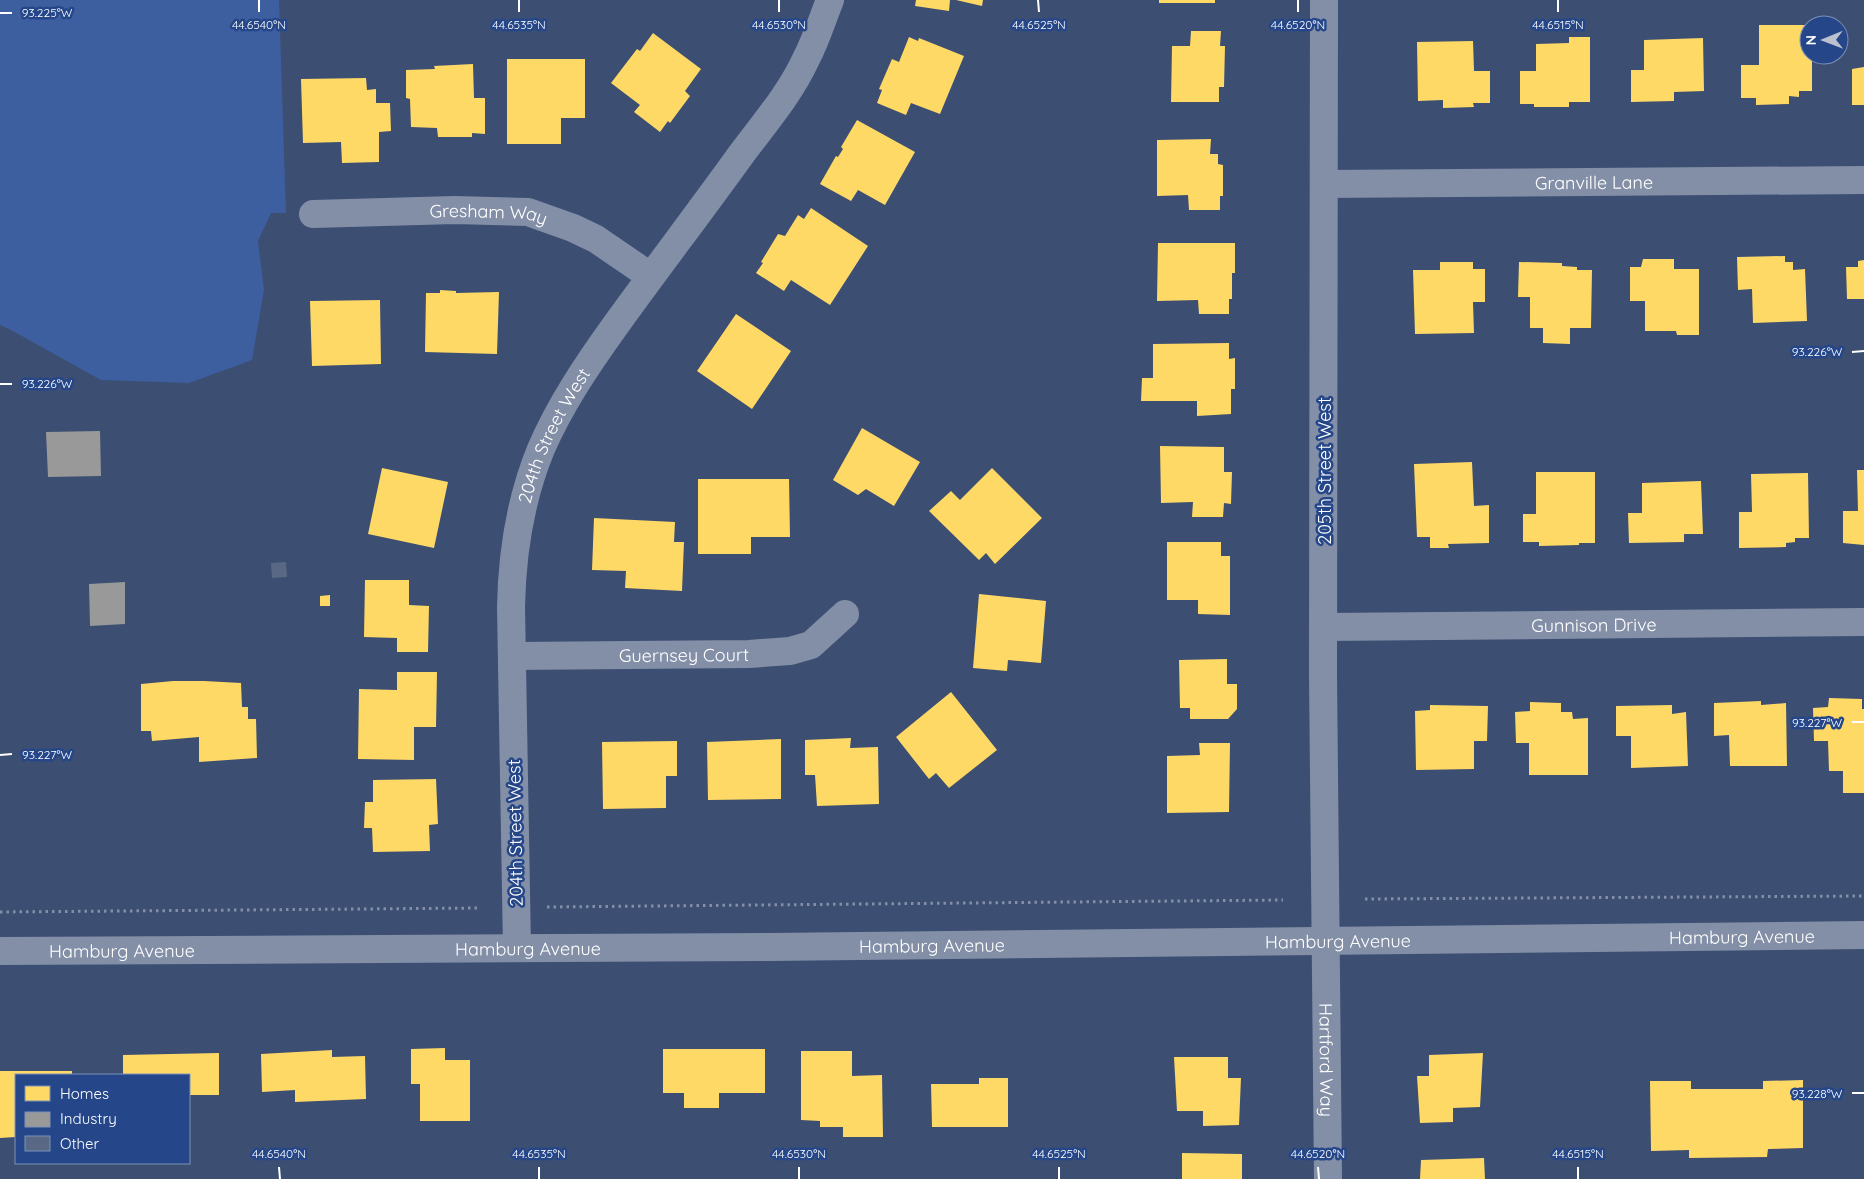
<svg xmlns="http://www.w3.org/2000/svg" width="1864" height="1179" font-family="Quicksand,sans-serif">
	<rect width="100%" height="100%" fill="#3c4e72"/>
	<path fill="#3d5fa0" d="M0,0H279L286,213H271L258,241L264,290L252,360L189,383L101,380L11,330L0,325Z"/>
	<path fill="#ffd966" d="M916,0H950L949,11L915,6Z
		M956,0H983L982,6Z
		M1159,0H1215V3H1159Z
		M1759,25H1809V55H1812V91H1799V97L1789,96V104L1756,105V98H1741V65H1759Z
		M1191,31H1221L1220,46H1225L1224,87H1219V102H1171L1172,46H1190Z
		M653,33L701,69L685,91L690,96L670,123L668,121L660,132L634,112L640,105L611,83L637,49L640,51Z
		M909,37L918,41L919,38L964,56L940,114L911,103L906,115L877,103L882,90L879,89L892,59L899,62Z
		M1569,37H1590V102H1569V107H1534V104H1520V71H1536V44L1569,43Z
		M1703,38L1704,91L1674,92V101L1631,102V70H1644V40Z
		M1473,41L1474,71H1490V103H1473L1474,107L1443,108V100L1418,101L1417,42Z
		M507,59H585V118H561V144H507Z
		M473,64L474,98H485V134L472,133V137H438L437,128L411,127L410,99L406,98V70L435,69L434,66Z
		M1864,67V105H1852V69Z
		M366,78L367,90L376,89V103H390L391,131L379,132V162L342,163L341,142L303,143L301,79Z
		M857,120L915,152L885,205L858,190L851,201L820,184L836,156L838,157L843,149L841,147Z
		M1211,139L1210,154H1218V164L1223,165V196H1220V210H1189L1188,195L1157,196V140Z
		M811,208L868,246L830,305L791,280L784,291L756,273L763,263L761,262L778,234L785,236L798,215L804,219Z
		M1158,243H1235V273H1232V299H1229V314H1199L1198,300L1157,301Z
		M1785,256V262H1793V270L1805,269L1807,321L1753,323L1752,289L1738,290L1737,257Z
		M1643,259H1674V269H1699V335H1677L1676,331H1645V301H1630V267H1641Z
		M1864,260V299H1847L1846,267H1858V261Z
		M1440,262H1473V269H1485V302H1473L1474,333L1415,334L1413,270H1440Z
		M1519,262L1562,263V266L1577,267V270H1592L1591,328H1570V344L1543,343V328H1530V297H1518Z
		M440,290L456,291V293L499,292L497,354L425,352L426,293H440Z
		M380,300L381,364L312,366L310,301Z
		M736,314L791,351L752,409L697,371Z
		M1229,343V359L1235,358V389H1231V414L1197,416V401H1141L1142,378H1153V344Z
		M862,428L920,462L894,506L866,489L858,495L833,480Z
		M1160,446L1224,447V472H1232L1231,504L1224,503L1223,517H1192L1193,502L1161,503Z
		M1472,462L1474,506L1489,505V543L1448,544L1449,548H1430V537H1417L1414,464Z
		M382,468L448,482L434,548L368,534Z
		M992,468L1042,518L995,564L986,553L979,560L929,511L951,491L960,500Z
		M1857,470H1864V545L1843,543V511H1858Z
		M1536,472H1595V543H1579V545L1539,546V542H1523V514H1536Z
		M1808,473L1809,538H1795V542L1786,543V547L1739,548V512H1752L1751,474Z
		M698,479H789L790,537H751V554H698Z
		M1701,481L1703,534H1684V542L1629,543L1628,513H1642V483Z
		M594,518L675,522L674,542H684L682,591L625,588L626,571L592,570Z
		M1167,542H1221V556H1230V615L1198,614V600H1167Z
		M365,580H409V605L429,606L428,652H397V638L364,637Z
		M979,594L1046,601L1041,663L1008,660L1007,671L973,668Z
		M330,595V606H320V596Z
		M1227,659V684H1237V709L1228,719H1190V708H1180L1179,660Z
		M397,672H437L436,727H414V760L358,759L359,689L397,690Z
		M173,681H204L241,683L242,707H248V719H256L257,758L199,762V737L152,741L151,731H141V684Z
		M951,692L997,750L949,788L936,773L929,779L896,737Z
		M1829,698L1862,699V709H1864V793H1843V771H1829L1828,741H1814L1813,708L1828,707Z
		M1761,701V705L1786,703L1787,766H1730L1729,735L1714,736V703Z
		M1530,702L1561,703V712H1572L1573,719L1588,718V775H1529V743H1516L1515,712L1530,711Z
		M1430,705L1488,706L1487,741H1474V769L1416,770L1415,711L1430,710Z
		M1672,705V714L1686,712L1688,766L1631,768V736H1616V706Z
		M851,738L850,748L878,747L879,804L817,806L815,775H805V740Z
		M781,739V799L708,800L707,742Z
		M677,741V776H666V808L603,809L602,742Z
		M1199,743H1230L1229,812L1167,813V756L1200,755Z
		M436,779L438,824L429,825L430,851L373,852L372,828H364L365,802H373V780Z
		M445,1048V1060H470V1121H420V1084H411V1049Z
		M663,1049H765V1093H719V1108H684V1093H663Z
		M332,1050V1057L365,1056L366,1099L295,1102V1090L262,1092L261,1054Z
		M801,1051H852V1076L882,1075L883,1137H843V1127H820V1121L801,1120Z
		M219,1053V1095H189V1075H123V1055Z
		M1483,1053L1480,1107L1453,1108V1122L1420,1123L1417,1076H1429V1055Z
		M1174,1057H1228V1078H1241L1239,1125L1203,1126V1111H1177Z
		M0,1071H72V1075H16V1137L0,1138Z
		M979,1078H1008V1127H932L931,1084H979Z
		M1803,1080V1148L1768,1149L1767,1157L1689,1158V1150L1651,1151L1650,1081H1691V1089H1763V1081Z
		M1182,1153L1242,1154V1179H1182Z
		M1484,1158L1485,1179H1420L1421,1160Z"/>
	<path fill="#999" d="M100,431L101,476L48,477L46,432Z
		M125,582V624L90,626L89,584Z"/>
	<path fill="#596884" d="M286,562L287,577L272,578L271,563Z"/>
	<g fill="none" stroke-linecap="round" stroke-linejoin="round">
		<path stroke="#838fa7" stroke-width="3" stroke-dasharray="2.5 4" stroke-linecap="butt" d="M1365,899L1864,896
			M547,907L1283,900
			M0,912L480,908"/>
		<g stroke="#838fa7" stroke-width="28">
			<path id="s1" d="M1324,0L1323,674L1328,1179"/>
			<path id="s2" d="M1324,184L1864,180"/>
			<path id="s3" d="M313,214L455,210L528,212L573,228L596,239L650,276"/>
			<path id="s4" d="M1324,627L1864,622"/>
			<path id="s5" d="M512,656L749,654L790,651L811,645L845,614"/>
			<path id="s6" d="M517,948L511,607C512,553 520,500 541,449C560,405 587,365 615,326C656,269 699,213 740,156C763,125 790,94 806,59C816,40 822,20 830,0"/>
		</g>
		<path stroke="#838fa7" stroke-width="28" id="s7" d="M0,951L769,947L1864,935"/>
	</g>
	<path fill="none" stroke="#fff" stroke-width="2" d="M259,0V12M519,0V12M779,0V12M1038,0L1039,12M1298,0V12M1558,0V12M0,13H12M1852,352L1864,351M0,384H12M1852,722H1864M0,755L12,754M1852,1093H1864M279,1167L280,1179M539,1167V1179M799,1167V1179M1059,1167V1179M1318,1167L1319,1179M1578,1167V1179"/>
	<g text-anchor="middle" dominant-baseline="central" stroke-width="5" stroke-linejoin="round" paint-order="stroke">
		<g font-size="18" fill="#fff" stroke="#254789">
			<text stroke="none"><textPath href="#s2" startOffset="270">Granville Lane</textPath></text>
			<text stroke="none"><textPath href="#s3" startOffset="176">Gresham Way</textPath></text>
			<text stroke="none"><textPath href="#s6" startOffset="520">204th Street West</textPath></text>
			<text transform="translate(1324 471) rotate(-90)">205th Street West</text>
			<text stroke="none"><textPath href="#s4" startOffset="270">Gunnison Drive</textPath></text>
			<text stroke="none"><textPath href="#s5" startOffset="172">Guernsey Court</textPath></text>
			<text transform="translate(515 833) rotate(-91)">204th Street West</text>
			<text stroke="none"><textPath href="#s7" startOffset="1742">Hamburg Avenue</textPath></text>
			<text stroke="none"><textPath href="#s7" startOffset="1338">Hamburg Avenue</textPath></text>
			<text stroke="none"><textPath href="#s7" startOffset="932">Hamburg Avenue</textPath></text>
			<text stroke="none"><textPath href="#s7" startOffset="528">Hamburg Avenue</textPath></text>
			<text stroke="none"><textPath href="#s7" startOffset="122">Hamburg Avenue</textPath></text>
			<text stroke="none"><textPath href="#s1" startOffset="1060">Hartford Way</textPath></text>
		</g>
	</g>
	<g font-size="12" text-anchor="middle" fill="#fff" stroke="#254789" stroke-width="5" stroke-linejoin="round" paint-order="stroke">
		<text x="47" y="17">93.225°W</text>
		<text x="259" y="29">44.6540°N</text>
		<text x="519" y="29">44.6535°N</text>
		<text x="779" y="29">44.6530°N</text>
		<text x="1039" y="29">44.6525°N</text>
		<text x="1298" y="29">44.6520°N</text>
		<text x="1558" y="29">44.6515°N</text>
		<text x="1817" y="356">93.226°W</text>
		<text x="47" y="388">93.226°W</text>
		<text x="1817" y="727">93.227°W</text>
		<text x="47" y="759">93.227°W</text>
		<text x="1817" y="1098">93.228°W</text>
		<text x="279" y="1158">44.6540°N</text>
		<text x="539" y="1158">44.6535°N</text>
		<text x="799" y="1158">44.6530°N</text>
		<text x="1059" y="1158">44.6525°N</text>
		<text x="1318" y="1158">44.6520°N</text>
		<text x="1578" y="1158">44.6515°N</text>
	</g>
	<rect x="15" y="1074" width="175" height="90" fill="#254789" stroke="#7c91b8"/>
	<rect x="25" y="1086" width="25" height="15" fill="#ffd966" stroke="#7c91b8"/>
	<text x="60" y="1099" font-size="15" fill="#ffffff">Homes</text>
	<rect x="25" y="1112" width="25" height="15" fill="#999999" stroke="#7c91b8"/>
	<text x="60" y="1124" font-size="15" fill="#ffffff">Industry</text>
	<rect x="25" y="1136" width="25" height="15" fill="#596884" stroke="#7c91b8"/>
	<text x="60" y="1149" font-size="15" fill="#ffffff">Other</text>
	<g transform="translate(1824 40) rotate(269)"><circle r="24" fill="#254789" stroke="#7c91b8"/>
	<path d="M0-4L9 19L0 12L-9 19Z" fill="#bbc1ce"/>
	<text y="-8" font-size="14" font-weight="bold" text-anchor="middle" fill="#ffffff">N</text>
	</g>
</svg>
